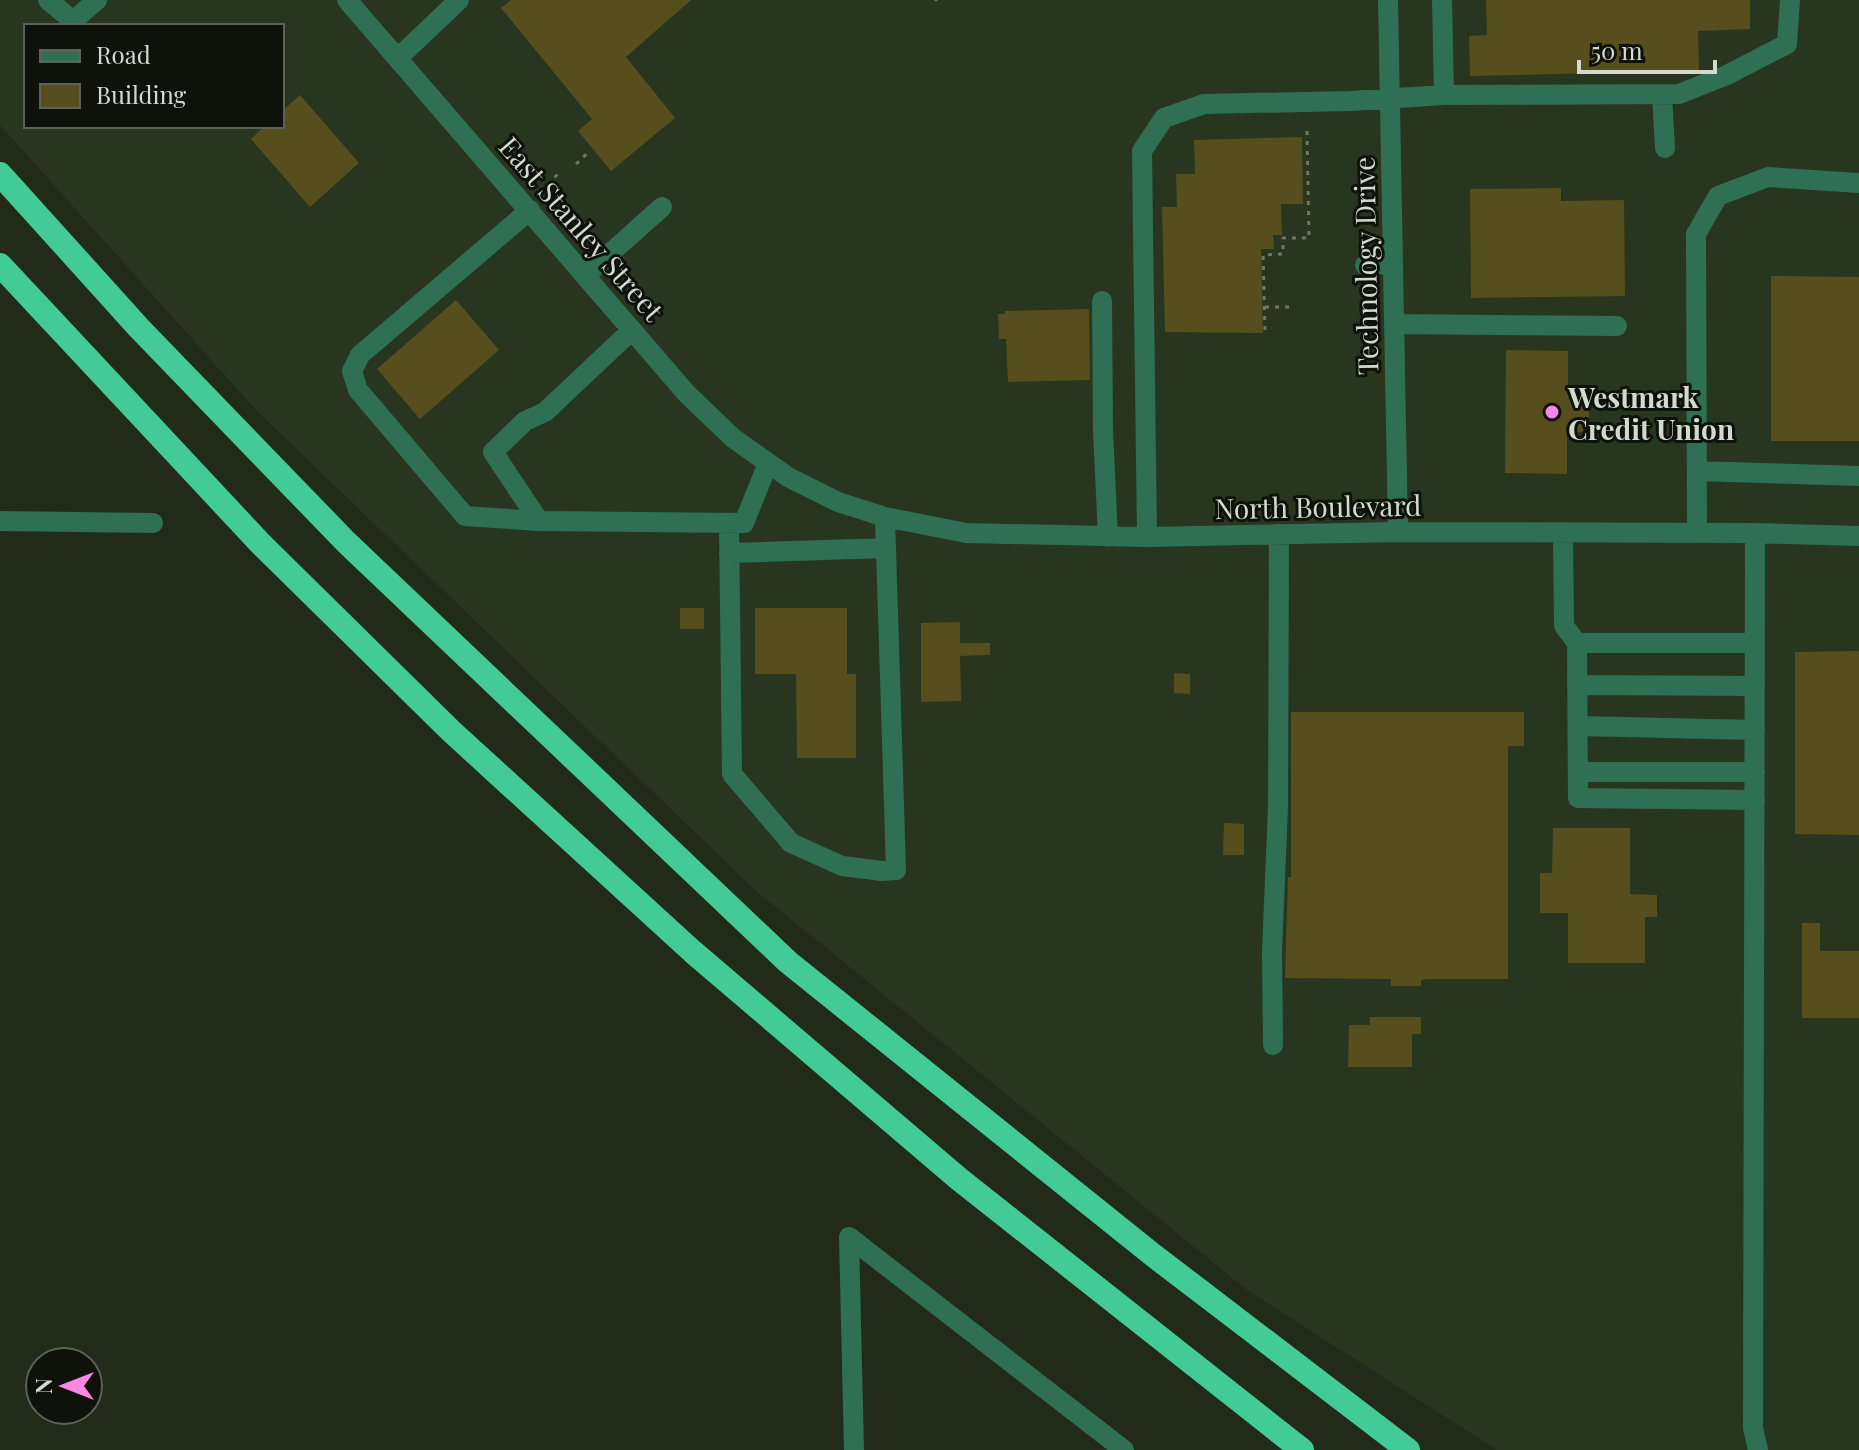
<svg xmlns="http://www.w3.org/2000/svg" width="1859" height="1450" font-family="'Playfair Display',serif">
	<rect width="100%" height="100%" fill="#222b1a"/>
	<path fill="#29361f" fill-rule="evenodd" d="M0,0H1859V1450H1497L1247,1290L755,890L256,410L0,125ZM26,26H282V126H26Z"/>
	<path fill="#564e1d" d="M511,0H691L626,57L675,118L611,171L578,131L592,119L501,8Z
		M1486,0H1750V29L1698,31L1699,71L1470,76L1469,36L1487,35Z
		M300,95L359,163L310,207L251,139L265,126H282V111Z
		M1302,137L1303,204H1281L1282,235H1273L1274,249H1261L1263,333L1165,332L1162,207H1177L1176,174H1195L1194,140Z
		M1561,188V201L1624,200L1625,296L1471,298L1470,189Z
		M1771,276L1859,277V441H1771Z
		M456,300L499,350L420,419L377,369Z
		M1089,309L1090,380L1008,382L1006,339H999L998,314H1005V311Z
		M1506,350L1568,351V387H1589V432H1567V474L1505,473Z
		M680,608H704V629H680Z
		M755,608H847V674H856V758H797L796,674H755Z
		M960,622V643H990V655L960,656L961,701L921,702V623Z
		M1859,651V835L1795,834V652Z
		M1174,673L1190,674V694L1174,693Z
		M1291,712H1524V746H1508V979H1426L1421,980V986H1391V979L1285,978L1288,877H1291Z
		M1224,823L1244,824V855H1223Z
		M1553,828H1630V894L1657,895V917H1645V963H1568V913H1540V873H1552Z
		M1802,923H1820V951H1859V1018H1802Z
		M1370,1017H1421V1034H1412V1067H1348L1349,1025H1370Z"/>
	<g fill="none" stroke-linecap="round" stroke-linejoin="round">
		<path stroke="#6e7768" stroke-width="3" stroke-dasharray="4 6" stroke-linecap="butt" d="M936,0V1
			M576,164L590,151
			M540,191L559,173
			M1265,307H1294
			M1265,330L1263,255L1283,254V238H1309L1307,131"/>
		<path stroke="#2f6f54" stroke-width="20" d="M48,0L73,21L97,0
			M347,0L687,394L733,438L788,477L838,502L885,517L966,533L1147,537L1398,532L1755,533L1859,536
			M1388,0L1398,532
			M1442,0L1444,95L1679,94L1727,75L1787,44L1790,0
			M398,58L459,0
			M1662,95L1665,148
			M530,210L360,355L352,371L358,390L465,516L539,521L493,452L525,421L545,412L632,330
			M1365,265L1393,264
			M586,275L662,207
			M1102,301L1103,431L1108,537
			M1394,324L1617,326
			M1697,471L1859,476
			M0,521L153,523
			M539,521L744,523L768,463
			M729,523L732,774L791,843L842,866L882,871L896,870L885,517
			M1697,533L1696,234L1718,196L1768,177L1859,183
			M1755,533L1753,1428L1758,1450
			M1563,534L1564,626L1577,643L1578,798L1755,800
			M1147,537L1142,151L1164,118L1204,104L1350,101L1444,95
			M729,553L886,548
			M1577,643H1755
			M1577,685L1755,686
			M1578,726L1755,730
			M1578,772H1755
			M1273,1045L1272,951L1278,807L1279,534
			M854,1450L849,1237L1124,1450"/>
		<path stroke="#43cb97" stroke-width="24" d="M0,174L139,328L346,542L788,962L1153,1255L1408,1450
			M0,265L260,543L451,731L693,952L959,1179L1302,1450"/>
	</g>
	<circle fill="#fa87e6" stroke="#0e120a" stroke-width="3" cx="1552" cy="412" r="8"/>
	<g text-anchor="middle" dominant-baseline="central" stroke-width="6" stroke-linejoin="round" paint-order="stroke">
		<g font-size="28" fill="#d2d9ce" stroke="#0e120a">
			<text transform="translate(582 228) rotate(49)">East Stanley Street</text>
			<text transform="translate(1365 266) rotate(-91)">Technology Drive</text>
			<text transform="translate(1318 506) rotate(-1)">North Boulevard</text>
		</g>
		<g font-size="28" font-weight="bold" fill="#d2d9ce" stroke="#0e120a" text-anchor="start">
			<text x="1568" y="396">Westmark<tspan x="1568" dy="32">Credit Union</tspan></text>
		</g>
	</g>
	<rect x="24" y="24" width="260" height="104" fill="#0e120a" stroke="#5c6258" stroke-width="2"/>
	<rect x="40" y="50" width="40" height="12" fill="#2f6f54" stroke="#5c6258" stroke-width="2"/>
	<text x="96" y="64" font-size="24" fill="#d2d9ce">Road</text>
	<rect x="40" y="84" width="40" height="24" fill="#564e1d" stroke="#5c6258" stroke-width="2"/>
	<text x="96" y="104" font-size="24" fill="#d2d9ce">Building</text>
	<g transform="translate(64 1386) rotate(270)"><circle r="38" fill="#0e120a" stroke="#5c6258" stroke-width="2"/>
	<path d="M0-6L14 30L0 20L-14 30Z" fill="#fa87e6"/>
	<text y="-12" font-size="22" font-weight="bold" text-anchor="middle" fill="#d2d9ce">N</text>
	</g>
	<path d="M1579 60v12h136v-12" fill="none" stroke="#d2d9ce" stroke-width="4"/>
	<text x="1591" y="60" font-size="24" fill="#d2d9ce" stroke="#0e120a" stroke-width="6" paint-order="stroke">50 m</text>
</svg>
